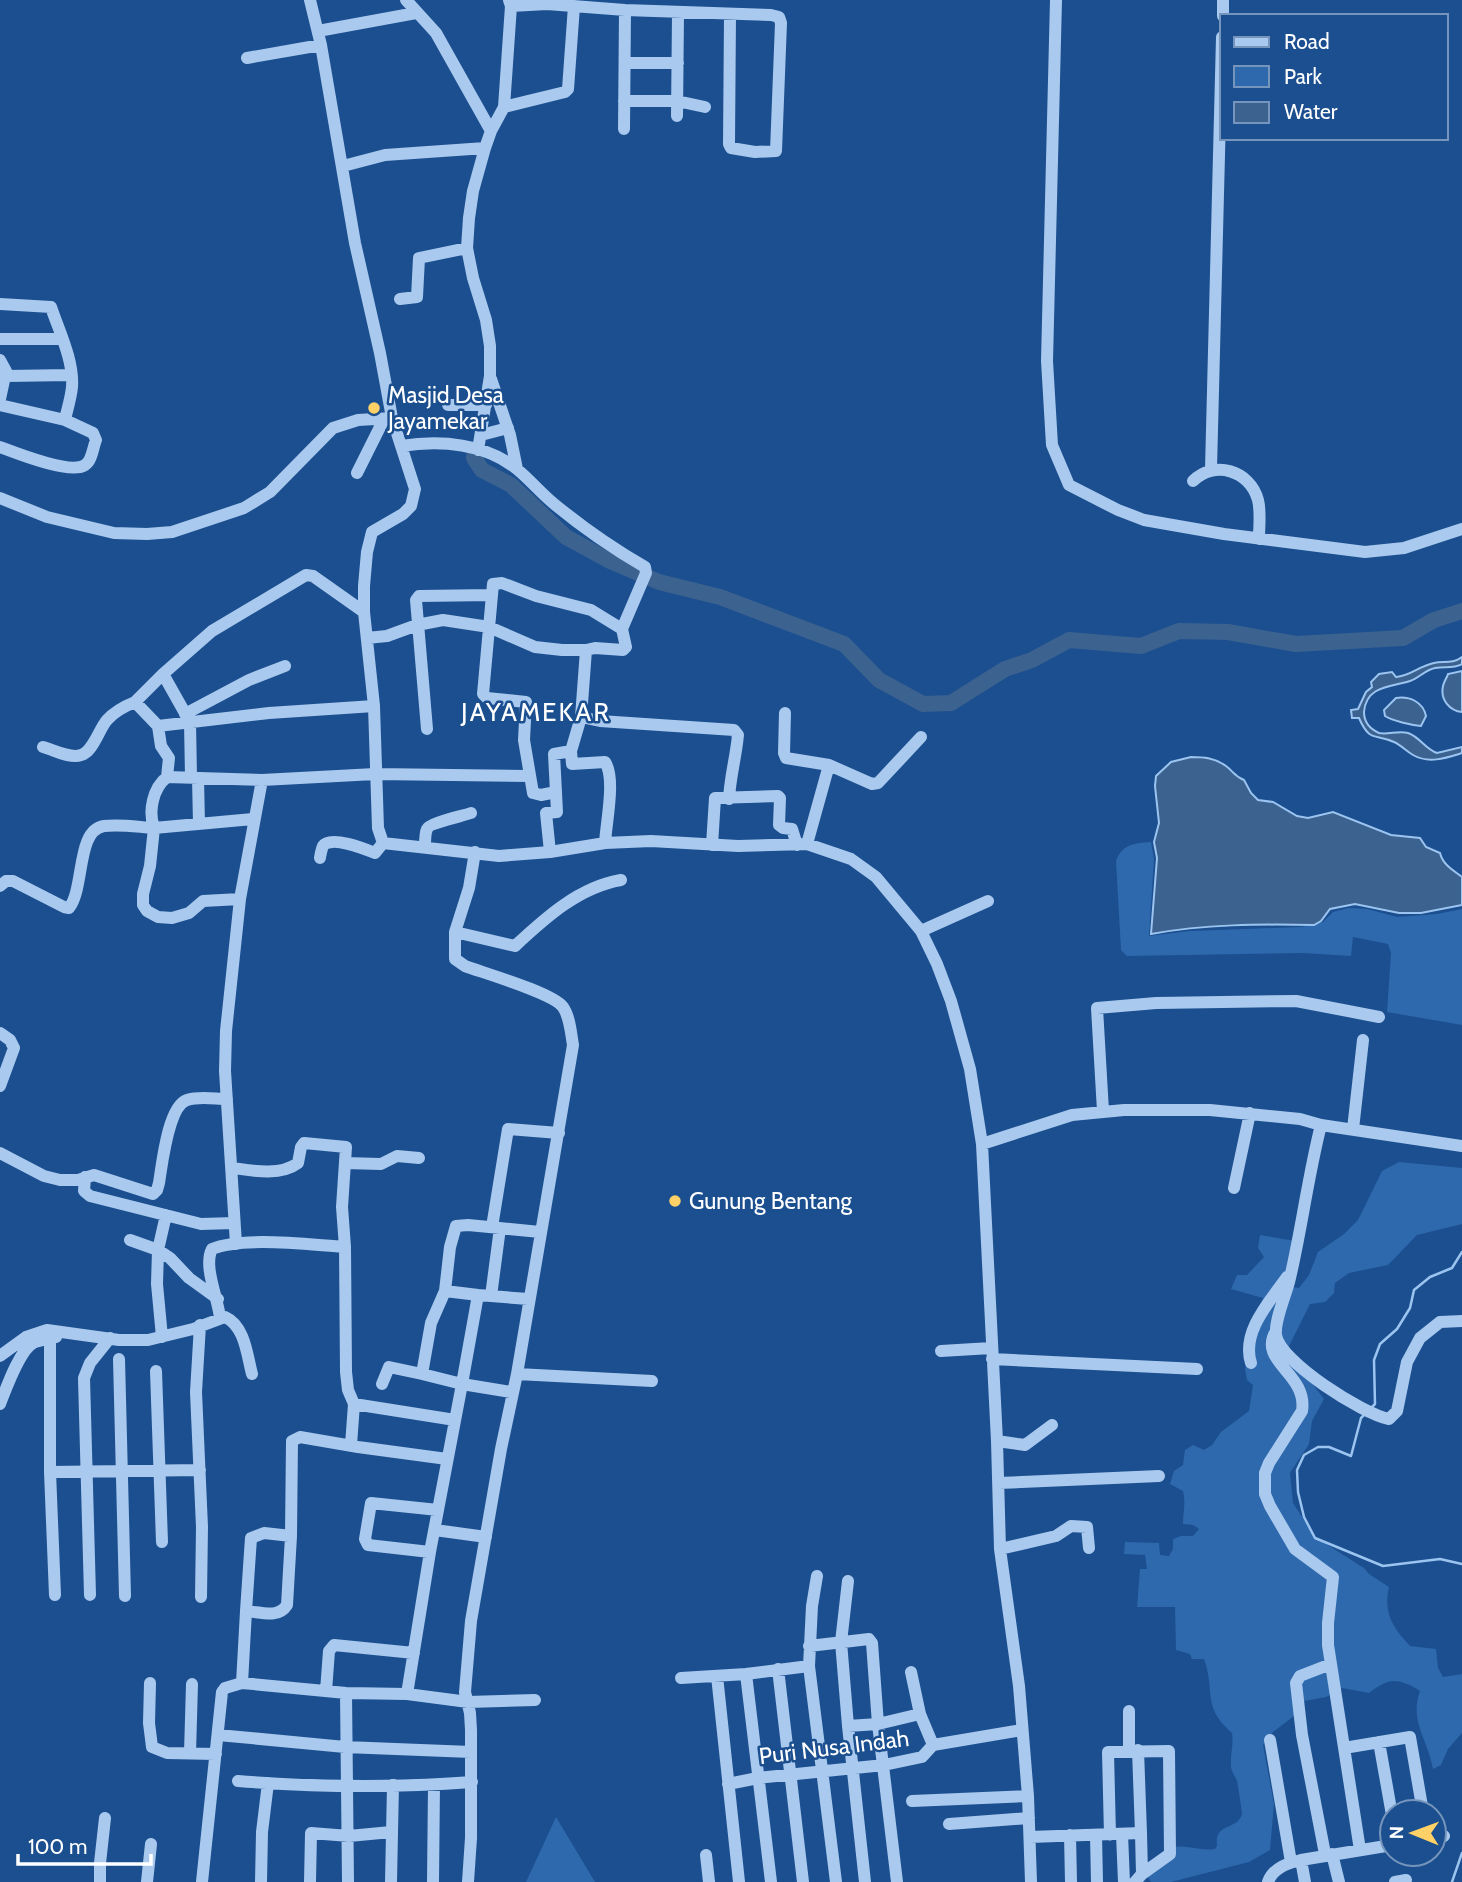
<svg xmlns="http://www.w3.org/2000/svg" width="1462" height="1882" font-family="Cabin,sans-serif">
	<rect width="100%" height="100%" fill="#1b4f8f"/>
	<path fill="#2e69ad" d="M1151,842L1154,859L1149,936L1190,931L1302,927L1323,922L1333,912L1348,908L1367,909L1397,917L1437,914L1462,909V1025L1387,1012L1391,953L1388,944L1353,937L1351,956L1303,953L1127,956L1121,950L1116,861C1122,844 1135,843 1151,842Z
		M1399,1162L1462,1168V1224L1417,1235L1388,1265L1349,1273L1335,1283L1334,1293L1325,1302L1310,1304L1287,1350L1324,1399L1312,1421L1309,1444L1290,1473L1293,1503L1315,1537L1364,1568L1369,1574L1389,1587C1383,1613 1393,1628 1410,1646L1436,1649L1438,1668L1443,1677L1462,1674V1733L1448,1749L1441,1765L1433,1769C1428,1740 1409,1721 1420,1691C1397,1677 1389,1678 1369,1693L1342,1688L1326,1697L1299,1702L1298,1713L1273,1732L1263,1745L1274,1804L1270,1850L1249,1862L1171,1882H1151L1148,1877L1174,1847C1188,1845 1201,1851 1215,1849L1217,1846C1214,1822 1237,1831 1242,1814C1242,1811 1238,1786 1237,1781C1235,1776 1231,1771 1231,1766C1230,1755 1234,1744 1232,1733C1201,1706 1216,1693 1204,1659H1192L1190,1654L1176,1650L1175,1607H1137L1140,1569H1147L1145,1555L1124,1554L1125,1542L1159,1543L1160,1555L1169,1556L1173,1549V1539L1181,1536H1193L1199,1529L1193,1525L1183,1524C1183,1512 1186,1503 1183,1491L1170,1484L1174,1471L1183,1465L1185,1450L1193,1445L1204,1450L1212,1445L1221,1432L1249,1411L1253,1385L1247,1380L1245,1369L1249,1353L1246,1334L1263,1298L1231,1289L1237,1275H1247L1264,1257L1258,1248L1260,1235L1301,1242L1292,1287L1299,1288L1309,1275L1318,1252L1344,1234L1358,1220L1382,1171Z
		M556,1817L595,1882H526Z"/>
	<path fill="#3c6290" stroke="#9cc4f0" stroke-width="2" d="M1462,657V664C1453,669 1445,666 1435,668C1425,670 1419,678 1410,681C1392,687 1366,685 1364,712C1364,722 1370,729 1379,733C1389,735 1398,730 1408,733C1420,737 1425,749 1437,753L1462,747V753C1446,758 1429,764 1413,755C1406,751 1401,745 1394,742C1375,733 1370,743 1359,718H1352L1351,710L1358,709L1366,692L1372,687L1371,682L1379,674L1392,672L1396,677C1411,676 1419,666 1434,663C1444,661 1453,664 1462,657Z
		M1462,671V712C1450,711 1440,700 1443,686C1444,681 1447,678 1448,674Z
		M1396,698C1410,696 1423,702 1426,716L1421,726C1411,725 1393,721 1385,716L1384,710Z
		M1191,757C1204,757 1215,758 1226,766C1233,771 1234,776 1244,780L1251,793L1258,800L1273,802L1297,816L1308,818L1333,812L1391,835L1420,838L1426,847L1440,853C1443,865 1453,870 1462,877V905L1421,913H1399L1355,904L1330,909L1321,921L1314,925C1260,924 1205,924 1151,934L1157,858L1154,842L1159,823L1155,786L1156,776L1171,762Z"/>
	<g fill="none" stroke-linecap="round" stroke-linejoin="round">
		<path stroke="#9cc4f0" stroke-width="2.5" d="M1372,1407L1375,1404L1374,1360L1380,1344L1397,1329L1410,1308L1414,1290L1430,1277L1452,1268L1462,1252
			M1365,1414L1361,1418L1351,1456L1329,1447H1318L1304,1455L1297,1470L1298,1492L1304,1517L1315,1538L1383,1566L1440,1559L1462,1564
			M1452,1882L1462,1853"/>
		<path stroke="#3c6290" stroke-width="16" d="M475,453L474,458L482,470L511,485L566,537L610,561L659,582L720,597L844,644L879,680L923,704L951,703L1005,669L1032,660L1069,640L1141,646L1179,631L1228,632L1296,644L1403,638L1434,620L1462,611"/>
		<path stroke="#a9c9ee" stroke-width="12" d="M310,0L321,45L355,243L380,353L392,418L415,489L411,506L403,514L372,532L367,552L364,586V612L374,706L378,828L383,843
			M406,0L436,33L491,131
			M1056,0L1047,361L1052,445L1069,485L1118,510L1144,520L1224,534L1365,552L1404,548L1462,529
			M511,6L547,4L625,10L771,15L779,17L781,23L776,151L755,152L731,148L729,144L730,15
			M1223,16V0
			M318,31L416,13
			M247,58L321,45
			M625,63H678
			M624,101H677L705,107
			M504,107L565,92L568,89L574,6
			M677,116L678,13
			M624,129L625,10
			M343,166L385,155L485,148
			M400,299L417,297L419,258L467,248
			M0,304L51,307C59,331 74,361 72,387C71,398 67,410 65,420
			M0,339H62
			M0,360L6,371L0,399
			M6,376L71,375
			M491,379L510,435L517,469
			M0,405L65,420L93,433L96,440C93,447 92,461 85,465C71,475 16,453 0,447
			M448,405H486
			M481,435L508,428
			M478,450L490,376V346L486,320L473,278L467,248L469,218L473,191L485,148L491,131L504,107L511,6L509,0
			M1211,469L1222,37
			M357,473L384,419
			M1193,481C1214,460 1250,470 1258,500C1261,512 1259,526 1259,539
			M0,498L47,517L114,533L147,534L172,532L244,508L270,492L333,428L358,420L392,418
			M367,638L387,636L417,625L443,620L489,627L535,647L562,650H586L595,648L623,650L626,647L622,629L646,573L645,567C612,548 582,527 553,503C540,492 530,480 518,470C486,443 440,440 401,446
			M163,674L190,722L191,777
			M135,702L163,674L212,631L306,575L313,576L364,612
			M785,713L784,753L786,758L829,765
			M185,714L249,680L285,666
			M581,717L600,721L734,730L738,735C736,757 730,777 729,799
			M427,729L416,600L419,596L492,595
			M43,747C54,750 70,759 81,755C93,752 99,729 107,720C115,711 125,706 135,702L158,726
			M571,751L572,764L605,762C616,778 606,823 605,843
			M167,777C153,788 148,811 154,828L253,819
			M198,778L199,824
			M262,780L167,777L169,758L161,746L158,726L269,713L374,706
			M556,792L541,795L533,793L524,740L526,702L487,698L483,694L493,584L502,583L536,596L591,610L622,629
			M383,843L499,856L550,852L605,843L651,841L738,846L807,844L851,859L876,877L921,931L937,964L951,1001L970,1069L982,1144L997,1441L1000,1549L1019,1686L1028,1796L1031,1882
			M807,844L829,765L872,784L878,783L921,737
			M712,845L715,798L778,796L780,798L779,825L783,828L792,829L797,845
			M425,847C425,842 425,833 427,829C429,823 463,816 471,813
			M550,852L546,813L557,812L554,754L571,751L581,717L586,650
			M320,858C320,857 322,847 323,846C330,835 365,849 375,853L383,843
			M0,886L6,881H13L64,907L69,908C85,888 76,830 104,826C120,824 138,827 154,828L150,866L143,894V905L147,911L158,917L172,918L189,913L203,901L240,899
			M921,931L988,901
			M455,932L515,946C545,918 579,887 621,880
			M0,1033L10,1040L14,1048L0,1086
			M1103,1111L1097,1008L1156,1003L1296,1001L1379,1017
			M1321,1125C1308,1176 1302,1227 1290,1278C1287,1293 1274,1320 1276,1335C1280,1362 1363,1414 1389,1419L1397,1411L1407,1362L1420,1338L1440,1322L1462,1321
			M1353,1129L1363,1040
			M982,1144L1072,1115L1124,1110H1210L1300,1119L1321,1125L1462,1146
			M0,1153L44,1176L60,1180H78L94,1175L153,1194L157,1190L159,1183C162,1165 168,1106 187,1100C199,1096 215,1099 227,1099
			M345,1163L381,1164L397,1156L419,1158
			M233,1168C253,1171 281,1176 298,1163L301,1147L304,1143L346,1147L342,1207L345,1247L346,1372L348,1390L354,1404L351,1445
			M85,1177L84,1191L90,1196L201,1224L234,1223
			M1234,1188L1250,1113
			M492,1227L508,1129L559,1133
			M130,1240L158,1250L170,1258L189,1278L218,1299
			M236,1244L225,1071L226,1031L240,899L262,780L375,774L529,776
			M445,1291L478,1295
			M491,1296L500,1228
			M528,1299L478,1295L462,1384L422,1374L431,1323L445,1291L450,1247L456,1226L468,1225L540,1232
			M220,1318C218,1298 203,1266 212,1249C243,1236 310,1245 345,1247
			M200,1325L196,1392L202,1527L201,1597
			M1276,1331C1257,1362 1308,1373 1302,1411L1269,1463L1265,1473V1494L1270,1506L1295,1549L1333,1577L1328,1623V1645L1360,1850
			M162,1337L157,1284L158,1250L166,1215
			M50,1338V1472L55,1595
			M941,1351L991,1348
			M0,1356L26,1337L47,1330L119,1340H148L193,1329L225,1317C245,1326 247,1355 252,1374
			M119,1359L125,1596
			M992,1359L1197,1369
			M1251,1363C1241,1332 1270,1301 1287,1277
			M156,1371L162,1542
			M517,1374L652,1381
			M382,1384L389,1367L422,1374
			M0,1404C6,1389 19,1351 33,1343C40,1340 49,1339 56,1337
			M354,1404L455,1420
			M997,1441L1025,1445L1052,1425
			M50,1472L200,1470
			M999,1483L1159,1476
			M435,1530L486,1537
			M1000,1549L1056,1536L1071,1526L1087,1527L1089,1548
			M430,1552L368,1545L365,1539L371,1503L438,1510
			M817,1576L812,1606L809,1666L836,1882
			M848,1581L841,1642L848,1726L865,1882
			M90,1595L84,1378L90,1363L110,1338
			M246,1611L251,1538L264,1533L291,1536
			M809,1646L869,1639L872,1643L878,1724L897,1882
			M778,1669L803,1882
			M911,1672L920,1714L933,1745
			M746,1674L809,1666
			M717,1676L739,1882
			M681,1678L746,1674L771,1882
			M150,1683L149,1723L152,1747L167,1753L216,1754
			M242,1683L246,1611C261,1612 278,1619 287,1605L291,1536L292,1441L300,1437L358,1447L447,1459
			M326,1691L329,1651L334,1645L414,1653
			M346,1693L348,1882
			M407,1694L430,1552L462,1384L511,1392
			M1129,1711V1750
			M848,1726L878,1724L920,1714
			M218,1735L345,1747L471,1752
			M1270,1740L1291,1862
			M1379,1742L1392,1815
			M1344,1748L1410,1737L1423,1812
			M190,1753L192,1684
			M238,1781C315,1787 395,1788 472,1782
			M728,1784L758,1778L884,1765L922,1757L933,1745L1022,1730
			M912,1801L1028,1796
			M949,1824L1029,1818
			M1141,1833L1142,1874
			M1122,1834L1124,1882
			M1070,1835L1071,1882
			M1096,1835L1097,1882
			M1110,1835L1108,1752L1169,1751L1170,1854L1142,1874L1135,1882
			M1030,1837L1141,1833L1138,1750
			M1434,1838L1444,1836
			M1325,1854L1302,1735L1296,1683L1300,1676L1331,1664
			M1332,1854L1339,1882
			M706,1855L709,1882
			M100,1882V1863L105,1818
			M147,1882L151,1844
			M202,1882L222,1692L225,1688L242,1683L346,1693L407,1694L468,1702L535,1700
			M261,1882L262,1832L268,1783
			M310,1882L311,1833L349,1836L391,1832
			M391,1882L393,1785
			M433,1882L434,1785
			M468,1882L471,1838V1730L470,1713L465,1692L471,1621L501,1449L517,1374L573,1045C571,1034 570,1017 563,1007C553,993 484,973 465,966L455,959V932L469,888L475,852
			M1268,1882C1272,1870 1285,1864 1297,1861
			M1305,1882L1301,1860L1392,1845
			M1395,1882L1406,1880"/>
	</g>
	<g fill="#ffd166" stroke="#1b4f8f" stroke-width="2.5">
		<circle cx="374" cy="408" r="7"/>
		<circle cx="675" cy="1201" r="7"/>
	</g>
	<g text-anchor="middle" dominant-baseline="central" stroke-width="5" stroke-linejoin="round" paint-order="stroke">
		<g font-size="23" fill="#fff" stroke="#1b4f8f" text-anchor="start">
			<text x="388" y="395">Masjid Desa<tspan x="388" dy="26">Jayamekar</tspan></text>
			<text x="689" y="1201">Gunung Bentang</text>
		</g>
		<g font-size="23" fill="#fff" stroke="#1b4f8f">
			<text transform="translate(834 1747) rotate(-7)">Puri Nusa Indah</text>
		</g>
		<g font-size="26" letter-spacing="2" fill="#fff" stroke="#1b4f8f">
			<text x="536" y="712">JAYAMEKAR</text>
		</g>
	</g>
	<rect x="1220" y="14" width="228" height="126" fill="#1b4f8f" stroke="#7695bc" stroke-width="2"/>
	<rect x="1234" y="37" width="35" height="10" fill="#a9c9ee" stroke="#7695bc" stroke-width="2"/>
	<text x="1284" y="49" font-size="21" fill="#ffffff">Road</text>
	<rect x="1234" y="66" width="35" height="21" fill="#2e69ad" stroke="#7695bc" stroke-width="2"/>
	<text x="1284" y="84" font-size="21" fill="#ffffff">Park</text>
	<rect x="1234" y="102" width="35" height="21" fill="#3c6290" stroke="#7695bc" stroke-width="2"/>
	<text x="1284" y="119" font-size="21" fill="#ffffff">Water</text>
	<g transform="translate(1413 1833) rotate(271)"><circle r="33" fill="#1b4f8f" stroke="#7695bc" stroke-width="2"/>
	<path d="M0-5L12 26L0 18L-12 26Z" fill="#ffd166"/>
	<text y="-10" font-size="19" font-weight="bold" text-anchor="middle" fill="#ffffff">N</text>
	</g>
	<path d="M18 1854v10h133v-10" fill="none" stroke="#ffffff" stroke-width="3.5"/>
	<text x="28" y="1854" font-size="21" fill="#ffffff" stroke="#1b4f8f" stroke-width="5" paint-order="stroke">100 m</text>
</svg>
